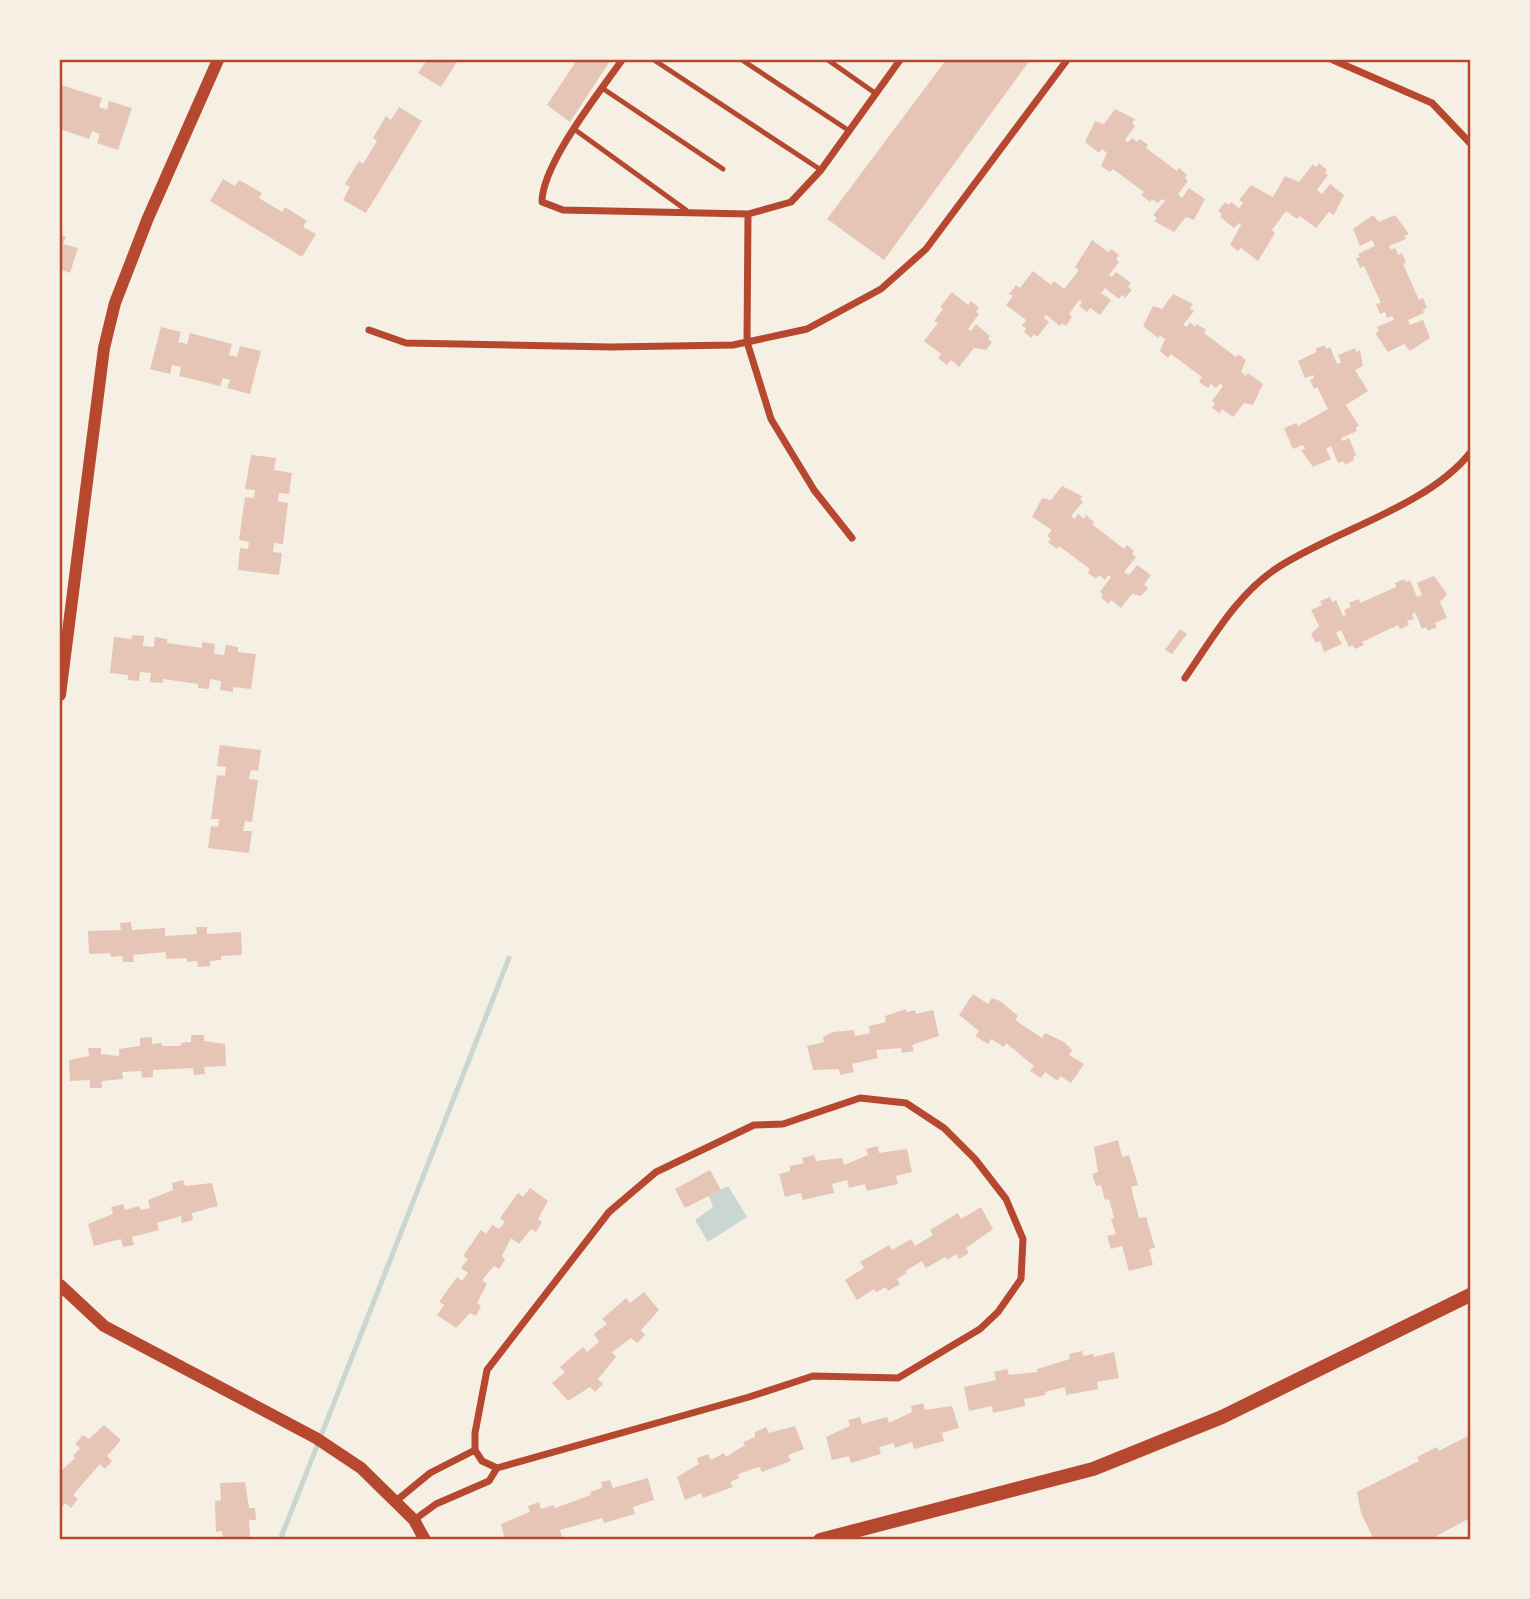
<svg xmlns="http://www.w3.org/2000/svg" width="1530" height="1599" font-family="Ubuntu,sans-serif">
	<rect width="100%" height="100%" fill="#f6efe4"/>
	<path fill="#c9d6d2" d="M728,1186L747,1217L708,1242L695,1220L713,1207L709,1196Z"/>
	<g fill="none" stroke-linecap="round" stroke-linejoin="round">
		<path stroke="#c9d6d2" stroke-width="5" d="M280,1540L509,958"/>
	</g>
	<path fill="#e6c5b7" d="M427,60H458L441,87L418,73Z
		M577,60L610,61L570,122L547,105Z
		M946,60H1030L884,260L827,219Z
		M61,85L102,98L99,107L107,110L109,101L132,108L118,150L97,143L100,134L92,131L89,139L60,129Z
		M399,107L422,121L366,213L343,200L350,187L345,184L359,161L363,164L377,141L373,138L386,116L391,120Z
		M1115,109L1135,119L1132,123L1135,126L1125,140L1128,142L1132,138L1137,142L1140,139L1148,145L1146,148L1177,171L1179,168L1187,175L1185,178L1188,181L1178,194L1182,198L1189,188L1205,199L1194,220L1186,217L1174,232L1154,221L1157,218L1153,215L1165,201L1162,199L1158,203L1152,199L1150,202L1141,195L1144,192L1113,169L1110,172L1101,166L1107,153L1102,149L1099,153L1085,142L1095,121L1104,124Z
		M1319,163L1327,170L1325,173L1328,175L1317,190L1322,194L1330,184L1344,195L1334,215L1329,212L1316,228L1300,216L1297,219L1286,211L1272,230L1275,233L1258,261L1241,248L1238,251L1230,245L1241,225L1239,223L1234,228L1220,217L1222,214L1218,211L1225,202L1229,205L1231,202L1239,208L1243,203L1239,200L1251,185L1273,197L1285,176L1299,182L1313,164L1316,167Z
		M223,179L235,186L239,180L262,193L259,198L282,212L285,207L307,221L303,227L316,234L302,257L210,201Z
		M1373,215L1379,222L1395,215L1409,234L1404,236L1406,239L1389,246L1391,250L1395,248L1398,255L1402,253L1406,263L1403,264L1419,300L1423,298L1427,308L1423,310L1424,313L1408,320L1410,325L1423,320L1430,338L1410,351L1404,344L1388,352L1375,333L1379,331L1377,327L1394,320L1392,316L1387,318L1385,312L1380,314L1376,304L1381,303L1364,266L1360,268L1356,258L1360,257L1358,254L1375,246L1372,240L1360,246L1353,229Z
		M60,235L66,237L63,244L78,248L70,273L60,269Z
		M1092,240L1108,252L1111,249L1119,255L1116,259L1119,262L1109,275L1112,277L1116,272L1131,283L1128,287L1132,290L1125,298L1122,295L1119,299L1105,288L1101,293L1111,300L1100,315L1090,308L1087,312L1079,306L1082,302L1079,300L1069,314L1072,317L1066,326L1062,323L1060,326L1046,315L1044,318L1049,322L1037,337L1034,334L1031,338L1024,332L1026,328L1022,326L1026,320L1006,305L1013,296L1009,294L1016,285L1020,288L1033,271L1051,285L1054,281L1064,289L1079,270L1075,267Z
		M952,292L968,305L971,301L979,308L976,311L979,314L968,329L971,331L976,324L990,336L988,339L992,342L986,350L974,348L959,367L951,360L947,365L938,358L941,354L924,341L938,323L934,321L943,309L940,307Z
		M1173,294L1193,304L1190,308L1194,311L1183,325L1187,327L1190,322L1195,327L1197,324L1206,330L1204,333L1236,357L1238,354L1246,360L1241,372L1246,376L1248,373L1263,384L1253,405L1244,403L1233,417L1222,409L1220,413L1212,408L1215,403L1212,401L1223,386L1220,384L1216,388L1211,384L1208,388L1199,382L1202,377L1171,354L1168,358L1160,351L1165,339L1160,335L1158,338L1143,326L1153,306L1162,309Z
		M161,327L181,332L178,342L187,344L190,333L232,344L229,355L237,357L240,346L261,351L250,394L227,388L230,380L223,378L220,386L179,376L181,367L172,365L170,374L150,369Z
		M1325,345L1326,349L1330,347L1337,364L1341,362L1338,355L1355,348L1356,352L1360,350L1363,366L1355,370L1368,391L1346,405L1359,426L1356,427L1357,431L1341,438L1343,441L1349,438L1356,455L1353,457L1354,460L1345,465L1343,461L1338,463L1331,446L1326,449L1331,459L1313,467L1301,450L1305,449L1303,445L1293,449L1284,428L1296,423L1298,426L1328,409L1317,387L1314,389L1310,380L1314,378L1313,375L1305,378L1298,361L1317,352L1315,349Z
		M251,455L276,458L274,470L292,473L289,494L279,493L278,501L288,503L283,544L274,543L273,552L282,553L279,575L238,570L240,548L248,549L249,542L239,540L245,497L254,498L255,490L245,489Z
		M1062,486L1082,496L1080,499L1083,502L1071,516L1075,519L1078,514L1084,519L1086,515L1094,522L1092,524L1124,549L1127,545L1134,551L1132,554L1136,557L1124,572L1129,575L1137,565L1151,575L1144,585L1148,588L1141,596L1132,594L1121,608L1111,600L1109,604L1101,598L1103,595L1100,592L1111,577L1108,575L1105,580L1099,575L1096,579L1088,573L1090,569L1059,546L1057,549L1048,542L1051,539L1047,536L1052,530L1032,517L1042,498L1051,500Z
		M1434,576L1447,594L1440,602L1447,618L1435,623L1437,627L1428,631L1426,627L1422,629L1415,612L1412,614L1414,619L1407,621L1409,625L1400,629L1398,625L1362,642L1364,645L1355,649L1353,645L1349,647L1341,630L1336,633L1342,644L1324,652L1320,641L1316,643L1311,634L1319,626L1311,610L1322,605L1320,601L1330,597L1332,602L1336,600L1343,616L1346,615L1344,610L1351,607L1349,603L1359,599L1360,603L1396,587L1395,583L1404,579L1406,582L1410,580L1417,597L1422,595L1417,583Z
		M1180,629L1187,634L1172,654L1165,650Z
		M132,635L144,636L143,646L154,647L155,637L167,639V643L202,648V642L215,644L214,654L224,655L226,645L238,647V652L256,654L251,689L233,687V692L220,690L221,681L210,679L209,689L198,688V684L163,679V683L150,682L151,673L140,672L139,681L128,680V675L110,673L114,637L132,639Z
		M220,745L261,750L258,771L251,770L249,779L258,780L252,822L245,821L243,831H252L249,853L208,848L211,826L218,827L219,819H211L217,775L225,776L226,767L217,766Z
		M131,922L132,930L165,928V936L197,934L196,927H207V934L241,932L242,955L221,956V960L210,961V966L198,967L197,961L187,962V958L166,959V952L133,955L134,962H123L122,956L111,957L110,953L89,954L88,931L121,930L120,923Z
		M973,994L988,1004L992,998L1000,1001L1018,1016L1015,1020L1042,1038L1045,1033L1064,1042L1072,1050L1069,1055L1084,1064L1071,1083L1060,1076L1058,1081L1045,1072L1041,1078L1030,1071L1034,1066L1006,1043L1004,1047L991,1039L988,1044L975,1036L979,1031L959,1015Z
		M906,1009V1012L915,1010L916,1014L933,1010L939,1036L912,1045L914,1051L902,1053L901,1048L876,1050L878,1058L852,1064L854,1072L840,1075L839,1069L813,1070L807,1046L824,1042L823,1037L833,1032L854,1030L855,1036L870,1033L869,1026L886,1022L885,1016Z
		M191,1035H204V1041L225,1044L226,1066L204,1067L205,1074L194,1075L193,1068L153,1070V1077L142,1078L141,1071L122,1072L123,1079L102,1081V1088H90V1080L70,1081L69,1060L89,1056L88,1048H101V1054L119,1056V1049L140,1046V1038L152,1037V1044L162,1043V1046H181V1043L191,1042Z
		M1118,1140L1122,1157L1129,1155L1138,1185L1131,1187L1139,1218L1146,1217L1155,1248L1149,1249L1153,1265L1129,1271L1122,1246L1111,1249L1107,1236L1116,1234L1111,1219L1114,1218L1109,1199L1105,1200L1101,1185L1096,1186L1092,1174L1098,1172L1094,1147Z
		M878,1146L879,1153L907,1149L912,1172L896,1176L898,1184L867,1191L865,1184L849,1188L847,1180L832,1184L834,1193L803,1200L801,1193L785,1197L779,1174L790,1171V1166L804,1163L802,1158L814,1155L816,1161L842,1158L844,1165L868,1155L866,1149Z
		M710,1170L721,1190L685,1208L675,1189Z
		M183,1180L185,1186L212,1183L218,1206L192,1213L193,1220L182,1223L181,1216L157,1223L159,1230L132,1237L134,1245L123,1247L121,1239L94,1246L88,1224L113,1214L111,1207L123,1204L125,1210L139,1206L141,1210L150,1208L148,1200L173,1190L172,1183Z
		M530,1188L548,1201L538,1219L542,1222L536,1232L531,1229L519,1244L511,1238L502,1256L505,1260L499,1269L494,1266L482,1280L487,1284L477,1303L481,1306L476,1316L470,1313L456,1328L437,1315L444,1305L439,1302L457,1277L462,1281L468,1273L461,1268L468,1259L463,1256L481,1230L486,1234L492,1225L499,1229L505,1222L500,1218L518,1193L523,1197Z
		M981,1207L993,1229L966,1248L969,1253L959,1259L956,1254L947,1260L945,1257L926,1268L922,1261L905,1271L907,1273L897,1279L900,1284L888,1291L886,1287L876,1292L874,1289L857,1300L845,1280L864,1268L860,1262L889,1245L892,1250L911,1239L915,1246L933,1235L930,1230L958,1213L961,1219Z
		M644,1292L659,1310L641,1330L645,1335L637,1343L631,1338L612,1352L616,1357L598,1379L603,1384L595,1392L590,1387L568,1401L552,1383L565,1372L560,1367L583,1347L587,1352L599,1342L594,1334L607,1324L602,1319L626,1298L630,1303Z
		M1082,1351L1083,1356L1093,1354L1094,1357L1114,1352L1119,1378L1097,1382L1098,1389L1066,1395L1065,1387L1045,1392L1046,1395L1024,1399L1025,1406L993,1413L992,1406L969,1411L964,1387L996,1380L994,1372L1007,1369L1009,1375L1038,1372L1037,1369L1070,1359L1069,1354Z
		M923,1403L925,1410L952,1406L959,1428L942,1433L944,1441L914,1449L912,1442L895,1448L894,1443L879,1447L881,1454L851,1463L849,1456L832,1460L826,1437L850,1426L848,1420L860,1417L862,1424L887,1417L889,1423L912,1412L911,1406Z
		M104,1425L121,1440L107,1456L112,1461L105,1469L100,1464L73,1495L78,1499L71,1508L65,1503L60,1510V1472L75,1458L73,1456L80,1448L75,1444L83,1435L89,1439Z
		M795,1426L804,1449L788,1455L791,1461L762,1472L759,1467L738,1474L739,1478L730,1482L733,1487L703,1498L701,1493L685,1500L677,1477L699,1464L697,1458L708,1454L711,1460L724,1453L726,1457L745,1445L743,1442L755,1437V1432L766,1427L769,1433Z
		M1470,1435V1518L1429,1540H1374L1361,1513L1357,1492L1419,1461L1417,1457L1437,1447L1439,1451Z
		M648,1478L654,1500L633,1507L635,1514L604,1523L602,1518L560,1530L562,1537L555,1540H505L501,1524L530,1512L528,1506L539,1502L541,1509L553,1505L555,1508L591,1495L590,1492L602,1488L601,1482L610,1480L613,1488Z
		M245,1482L249,1508H255L256,1520H249L250,1536L247,1540H223L222,1531L216,1532L215,1501L221,1500L220,1483Z"/>
	<g fill="none" stroke-linecap="round" stroke-linejoin="round">
		<path stroke="#b5482f" stroke-width="5" d="M654,60L821,170
			M742,60L848,130
			M828,60L875,93
			M602,88L723,169
			M574,129L686,210"/>
		<path stroke="#b5482f" stroke-width="7" d="M622,60C599,93 542,164 542,202L563,210L748,214
			M1333,60L1432,103L1470,143
			M369,330L406,343L611,347L733,345L807,329L881,289L926,249L1067,60
			M852,538L814,490L771,419L747,342L748,214L791,202L821,170L900,60
			M1185,678C1212,639 1237,594 1277,568C1335,530 1427,507 1470,453
			M396,1501L430,1473L475,1450
			M414,1520L436,1504L489,1481L497,1468L749,1397L813,1376L898,1378L980,1329L998,1312L1021,1279L1023,1239L1006,1199L975,1159L944,1128L906,1103L860,1098L783,1124L754,1125L656,1172L609,1212L487,1370L475,1433V1450L482,1461L497,1468"/>
		<path stroke="#b5482f" stroke-width="12" d="M60,695L104,348L115,303L148,218L218,60
			M60,1285L104,1326L316,1438L361,1468L414,1520L425,1540"/>
		<path stroke="#b5482f" stroke-width="14" d="M820,1540L1093,1469L1222,1417L1470,1295"/>
	</g>
	<rect width="1530" height="1599" fill="none" stroke="#f6efe4" stroke-width="122"/>
	<rect x="61" y="61" width="1408" height="1477" fill="none" stroke="#b5482f" stroke-width="2.5"/>
</svg>
